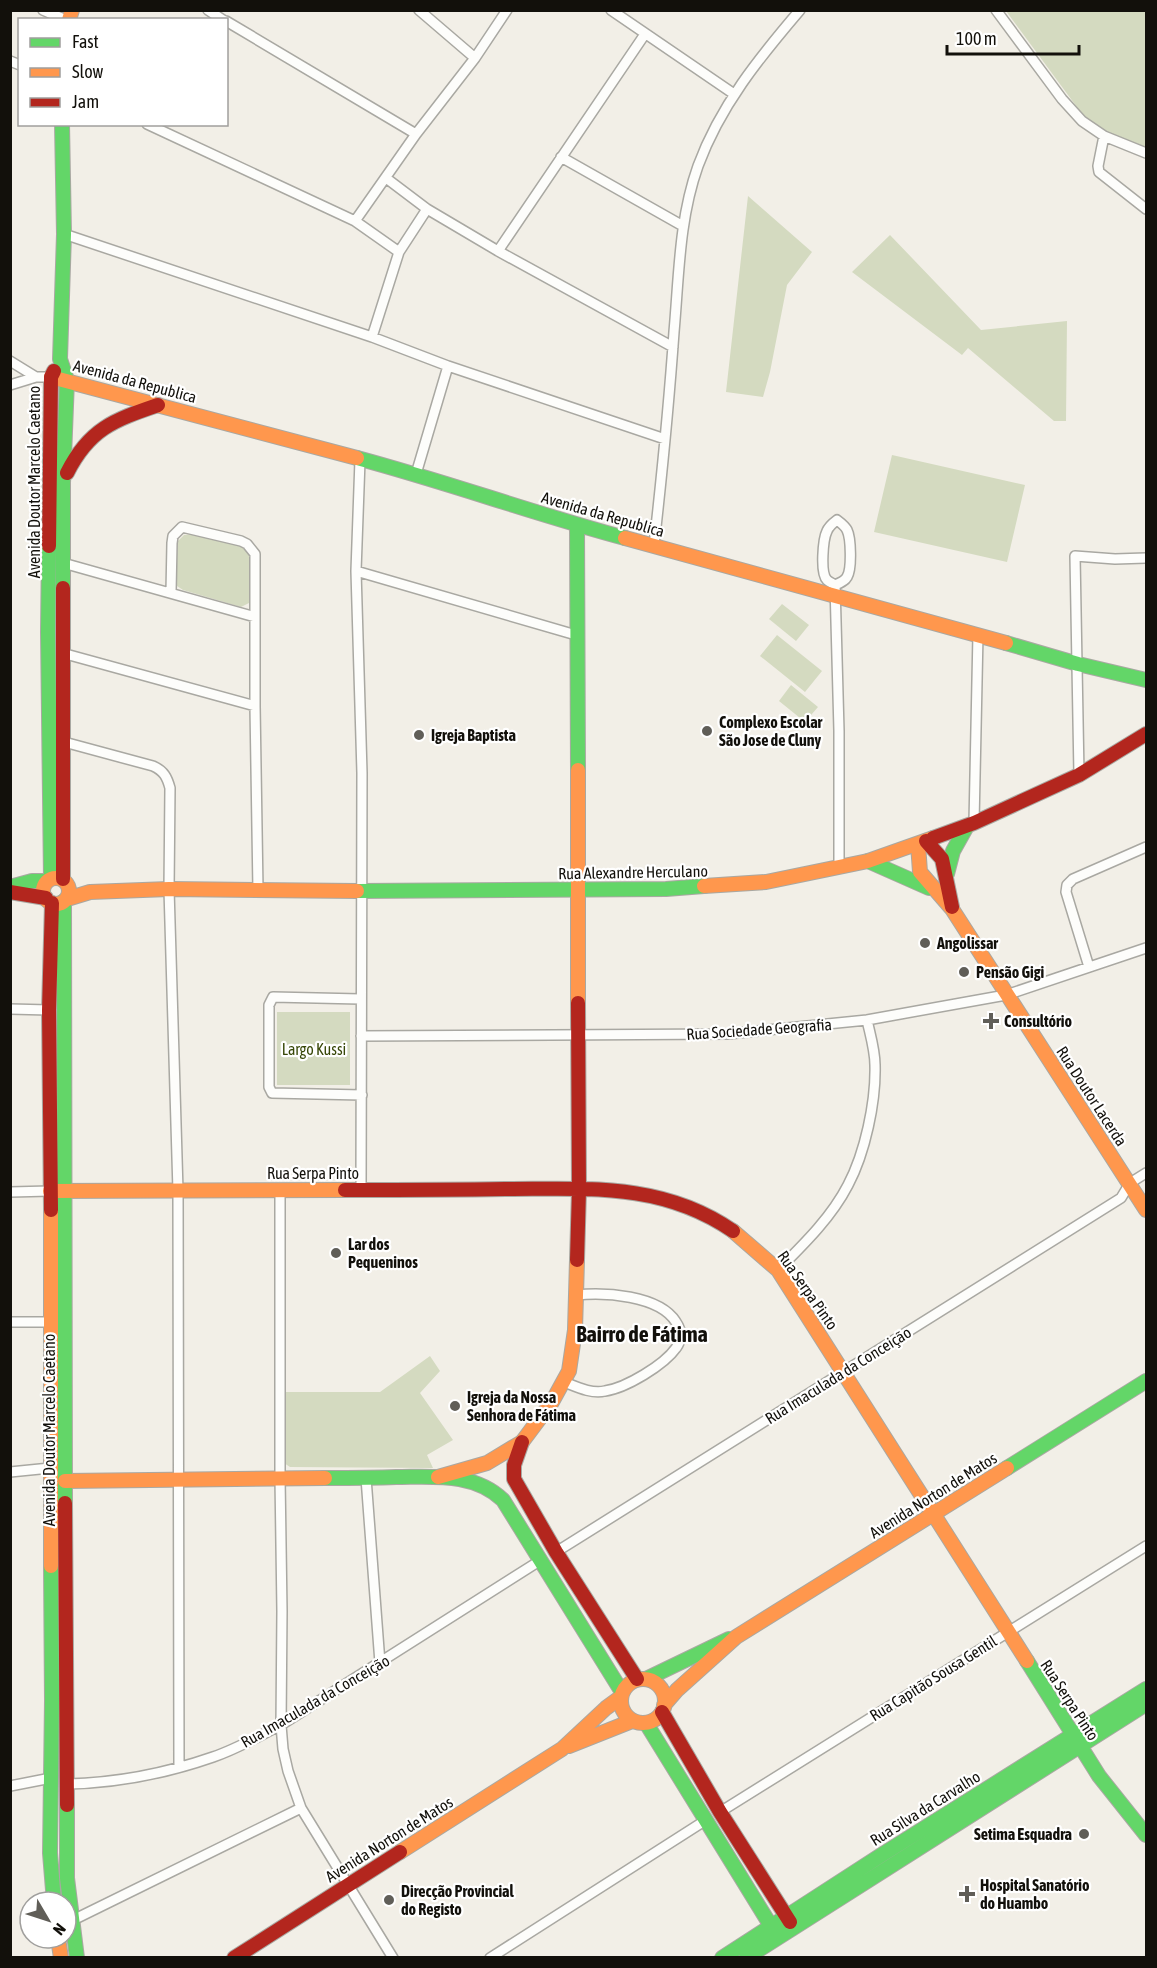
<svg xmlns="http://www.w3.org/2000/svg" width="1157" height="1968" font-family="'Asap Condensed',sans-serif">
	<rect width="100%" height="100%" fill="#f2efe7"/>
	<path fill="#d4dac0" d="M1006,11H1146V147L1108,133L1085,118Z
		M748,196L812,252L787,285L770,372L763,397L726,392Z
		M890,235L981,330L1067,321L1066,421H1054L968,348L962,355L852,272Z
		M892,455L1025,485L1007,562L874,532Z
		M193,534L246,546L251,552L249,603L241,607L183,590L177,586L175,576L178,541L184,535Z
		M782,604L809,625L796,641L769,619Z
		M777,635L822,671L805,692L760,656Z
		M791,685L818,707L805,722L779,701Z
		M277,1012H350V1085H277Z
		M430,1356L440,1371L420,1393L453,1440L427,1455L433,1468L290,1467L284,1463V1392H380Z"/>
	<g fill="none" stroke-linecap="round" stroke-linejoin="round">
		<defs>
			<path id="street" d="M43,10L66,20
				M208,10L223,20
				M419,10L475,58
				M611,10L734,94
				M996,10L1062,99L1082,121L1104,136L1146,153
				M226,21L416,134
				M10,61L20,65
				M147,124L355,221L399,252
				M1104,136L1098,166L1099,172L1146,209
				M561,157L683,226
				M386,178L427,209L498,251L673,347
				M355,221L416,134L475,58L507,10
				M64,234L372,337L448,366L665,439
				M498,251L645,34
				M372,337L399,252L427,209
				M10,361L36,377
				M10,385L36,377H51
				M360,460L356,571L362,773L361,1190
				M416,474L448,366
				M837,520C841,523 845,526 847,530C851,538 852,569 847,577C845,581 840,583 835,585C832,583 829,582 827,580C820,573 823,539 827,531C829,526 833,523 837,520Z
				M654,545C662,474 669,403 674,332C679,276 679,219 698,166C720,106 759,58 800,10
				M63,563L255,617
				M356,571L576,635
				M835,585L839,731V868
				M171,592L172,543L173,536L182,527L241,541L247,544L255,554V706L258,890
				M62,653L255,706
				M64,742L153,766C164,771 167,777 170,788L169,889L178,1191L179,1767
				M1079,775L1075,556L1115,559L1146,558
				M974,823L978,634
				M1089,967L1066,892L1067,885L1073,879L1146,847
				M360,999L273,997L269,1005V1087L272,1093L362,1095
				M10,1009L49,1010
				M361,1036L728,1034L867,1020L1006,995L1146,948
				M280,1190V1478L282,1611L281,1725L283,1749L288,1771L301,1808L393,1958
				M10,1192L50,1191
				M778,1270C803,1245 831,1218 848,1185C865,1153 876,1102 875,1065C875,1050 870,1034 867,1020
				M10,1322H51
				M564,1382C577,1387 591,1394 605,1391C626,1388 664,1365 676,1348C679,1345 680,1339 682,1335C680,1331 679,1326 676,1322C659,1295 604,1292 576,1295
				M10,1472L50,1468
				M366,1478L380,1663
				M556,1552L1121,1198L1130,1183L1146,1173
				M67,1784C116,1783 167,1773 213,1757C237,1749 259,1736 281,1725L541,1560
				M10,1786L51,1778
				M720,1812L1146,1546
				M71,1921L301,1808
				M490,1958L706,1820"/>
			<path id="fast" d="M62,124L64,234L60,359L67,380L63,483V588
				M357,458C447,482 535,514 625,538
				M577,525L578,770
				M49,546L48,632L51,878
				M1006,643L1078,664L1146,680
				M868,861L929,888
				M947,874L953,851L967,826
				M10,887L32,881H47
				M357,891L666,889L704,886
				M64,901L65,1503
				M1007,1468L1146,1381
				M325,1478C349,1478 373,1478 396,1477C433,1477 474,1472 503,1500L622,1692
				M51,1566L52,1701L50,1853L54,1902
				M1027,1661L1099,1776L1146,1835
				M646,1679L729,1639
				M646,1723L774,1931
				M67,1805V1878L77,1958
				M722,1958L883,1854L1146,1689
				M746,1958L1146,1704"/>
			<path id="slow" d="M69,20L72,10
				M51,377L357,458
				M625,538L1006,643
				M578,770V1003
				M918,844L920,872L952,909L1146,1210
				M43 891a13 13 0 1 1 26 0a13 13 0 1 1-26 0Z
				M704,886L766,882L868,861L933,838
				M67,899L90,892L169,889L357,891
				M50,1191L345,1190
				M51,1210V1566
				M733,1231L778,1270L1027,1661
				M438,1477L487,1463L522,1442L552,1402L569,1371L575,1330L577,1260
				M65,1481L325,1478
				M621 1701a22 22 0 1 1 44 0a22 22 0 1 1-44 0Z
				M664,1705L677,1690L736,1637L1007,1468
				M569,1746L632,1721
				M400,1852L562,1749L606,1708L621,1697
				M58,1938L61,1958"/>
			<path id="jam" d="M67,473C89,429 114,420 158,405
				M49,546L51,377L54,371
				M63,588V879
				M933,838L974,823L1079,775L1146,734
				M926,841L942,859L952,907
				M10,892L46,898
				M345,1190C398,1190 451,1190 505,1189C587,1189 662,1182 733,1231
				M51,1210L49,1010L52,903
				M577,1260L579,1190L578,1003
				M522,1442L514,1465V1479L556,1552L637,1679
				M65,1503L67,1805
				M662,1712L720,1812L790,1922
				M234,1958L400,1852"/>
		</defs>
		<use href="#street" stroke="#a9a8a2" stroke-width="12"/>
		<use href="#fast" stroke="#a9a8a2" stroke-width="16"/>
		<use href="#slow" stroke="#a9a8a2" stroke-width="16"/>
		<use href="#jam" stroke="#a9a8a2" stroke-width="16"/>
		<use href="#street" stroke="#fdfdfb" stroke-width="9"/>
		<use href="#fast" stroke="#63d668" stroke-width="14"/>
		<use href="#slow" stroke="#ff974d" stroke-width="14"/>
		<use href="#jam" stroke="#b3261e" stroke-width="14"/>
	</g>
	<g fill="#605e58" stroke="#fff" stroke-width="2">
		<circle cx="707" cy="731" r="6"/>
		<circle cx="419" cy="735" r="6"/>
		<circle cx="925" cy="943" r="6"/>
		<circle cx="964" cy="972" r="6"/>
		<path d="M988 1012h6v6h6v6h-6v6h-6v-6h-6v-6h6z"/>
		<circle cx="336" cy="1253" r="6"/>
		<circle cx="455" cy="1406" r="6"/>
		<circle cx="1084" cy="1834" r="6"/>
		<path d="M964 1885h6v6h6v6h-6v6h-6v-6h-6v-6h6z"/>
		<circle cx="389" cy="1900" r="6"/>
	</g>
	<g text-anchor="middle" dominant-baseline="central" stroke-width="4.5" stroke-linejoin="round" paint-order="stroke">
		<g font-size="16" fill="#12100b" stroke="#fff">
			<text transform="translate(135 381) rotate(15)">Avenida da Republica</text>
			<text transform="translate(34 482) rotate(-90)">Avenida Doutor Marcelo Caetano</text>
			<text transform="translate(603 514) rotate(16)">Avenida da Republica</text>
			<text transform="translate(633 872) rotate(-1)">Rua Alexandre Herculano</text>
			<text transform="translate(759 1029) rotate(-4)">Rua Sociedade Geografia</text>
			<text transform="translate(1092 1096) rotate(57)">Rua Doutor Lacerda</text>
			<text x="313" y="1173">Rua Serpa Pinto</text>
			<text transform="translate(808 1290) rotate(55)">Rua Serpa Pinto</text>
			<text transform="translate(838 1375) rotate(-32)">Rua Imaculada da Conceição</text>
			<text transform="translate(49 1430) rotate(-90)">Avenida Doutor Marcelo Caetano</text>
			<text transform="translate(933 1495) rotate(-32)">Avenida Norton de Matos</text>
			<text transform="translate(933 1678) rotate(-32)">Rua Capitão Sousa Gentil</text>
			<text transform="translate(1070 1700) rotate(57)">Rua Serpa Pinto</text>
			<text transform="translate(315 1701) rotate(-30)">Rua Imaculada da Conceição</text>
			<text transform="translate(925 1808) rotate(-32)">Rua Silva da Carvalho</text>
			<text transform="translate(389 1839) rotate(-32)">Avenida Norton de Matos</text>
		</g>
		<g font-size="16" font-weight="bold" fill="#12100b" stroke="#fff" text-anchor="start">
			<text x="719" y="722">Complexo Escolar<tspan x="719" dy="18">São Jose de Cluny</tspan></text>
			<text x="431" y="735">Igreja Baptista</text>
			<text x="937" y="943">Angolissar</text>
			<text x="976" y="972">Pensão Gigi</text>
			<text x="1004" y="1021">Consultório</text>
			<text x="348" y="1244">Lar dos<tspan x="348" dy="18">Pequeninos</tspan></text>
			<text x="467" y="1397">Igreja da Nossa<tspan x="467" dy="18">Senhora de Fátima</tspan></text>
			<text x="1072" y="1834" text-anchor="end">Setima Esquadra</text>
			<text x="980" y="1885">Hospital Sanatório<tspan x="980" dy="18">do Huambo</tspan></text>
			<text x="401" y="1891">Direcção Provincial<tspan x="401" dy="18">do Registo</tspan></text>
		</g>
		<g font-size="16" fill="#374707" stroke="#fff">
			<text x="314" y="1049">Largo Kussi</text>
		</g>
		<g font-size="22" font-weight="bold" fill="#12100b" stroke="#fff">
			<text x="642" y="1334">Bairro de Fátima</text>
		</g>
	</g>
	<rect width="1157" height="1968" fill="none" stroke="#12100b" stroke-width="24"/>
	<rect x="18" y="18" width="210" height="108" fill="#ffffff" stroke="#a09f9d" stroke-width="1.5"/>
	<rect x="30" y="38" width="30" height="9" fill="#63d668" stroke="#a09f9d" stroke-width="1.5"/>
	<text x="72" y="48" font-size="18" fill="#12100b">Fast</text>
	<rect x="30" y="68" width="30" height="9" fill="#ff974d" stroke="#a09f9d" stroke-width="1.5"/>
	<text x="72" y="78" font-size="18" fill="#12100b">Slow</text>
	<rect x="30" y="98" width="30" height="9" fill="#b3261e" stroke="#a09f9d" stroke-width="1.5"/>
	<text x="72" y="108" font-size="18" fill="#12100b">Jam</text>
	<g transform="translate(48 1920) rotate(129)"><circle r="28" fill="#ffffff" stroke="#a09f9d" stroke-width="1.5"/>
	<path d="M0-4.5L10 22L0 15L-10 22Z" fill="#605e58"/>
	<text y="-9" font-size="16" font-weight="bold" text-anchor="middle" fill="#12100b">N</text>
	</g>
	<path d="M947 45v9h132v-9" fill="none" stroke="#12100b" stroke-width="3"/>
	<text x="956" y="45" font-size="18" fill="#12100b" stroke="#ffffff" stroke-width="4.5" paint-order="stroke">100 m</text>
</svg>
